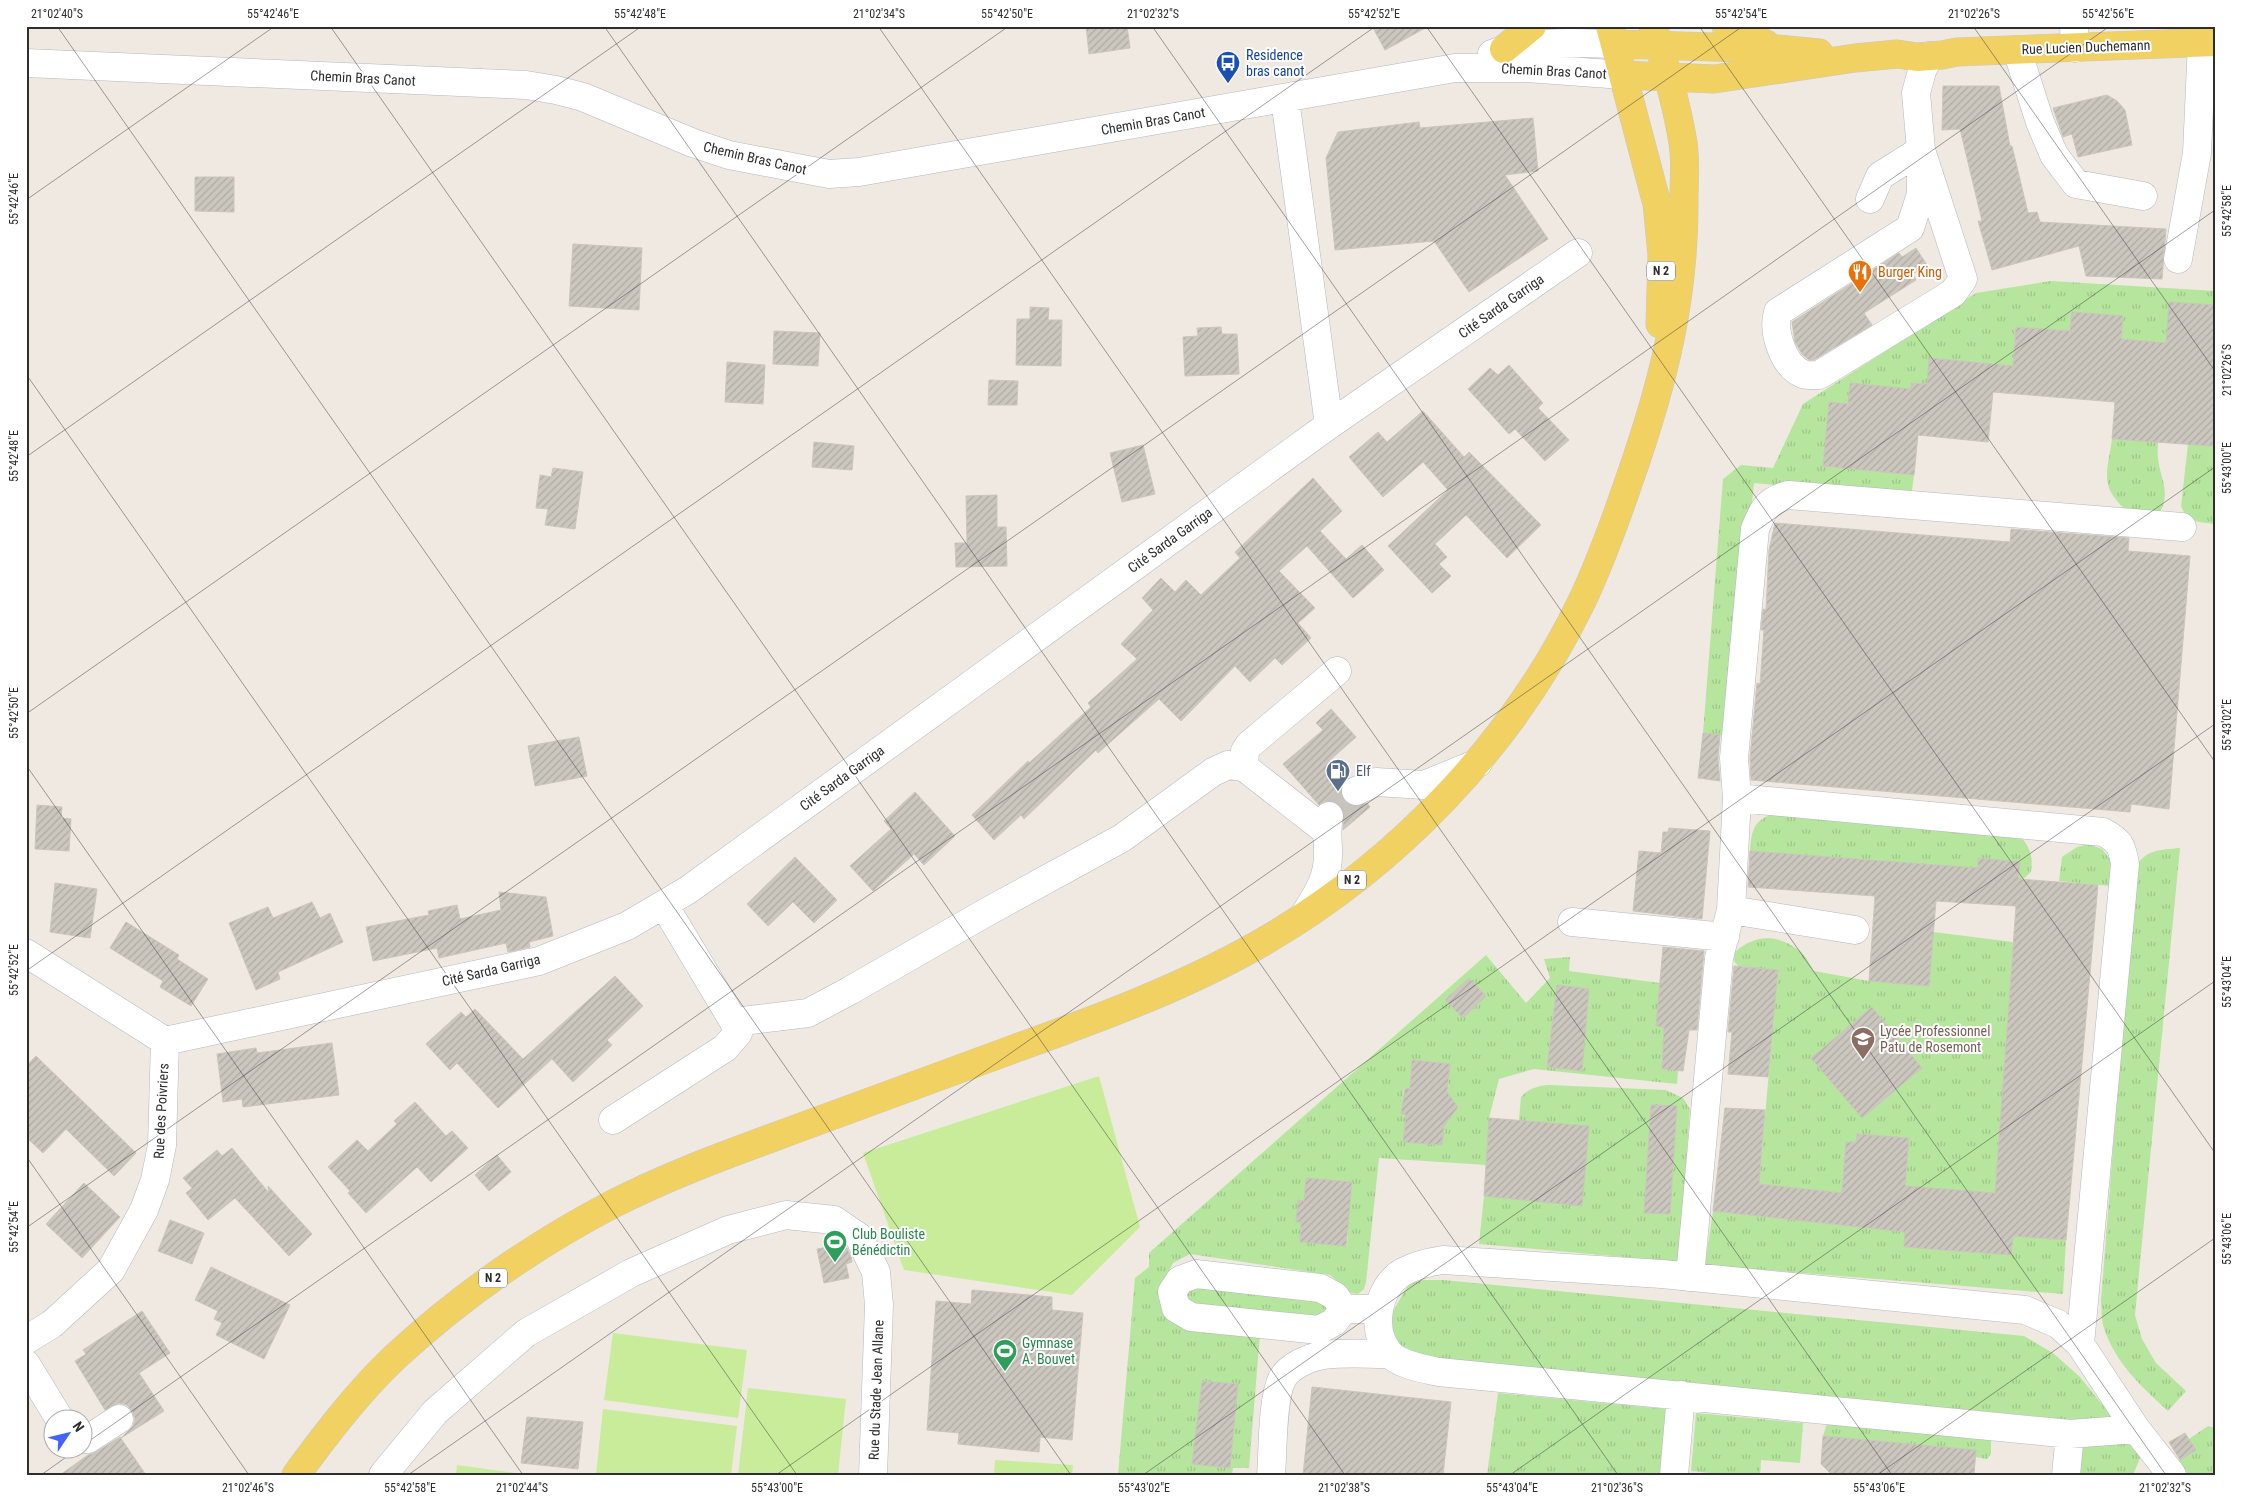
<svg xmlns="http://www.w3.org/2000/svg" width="2241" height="1501" font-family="'Roboto Condensed',sans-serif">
	<defs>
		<pattern id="grass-tufts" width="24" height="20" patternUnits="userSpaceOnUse" patternTransform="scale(1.25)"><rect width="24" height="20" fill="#b6e59e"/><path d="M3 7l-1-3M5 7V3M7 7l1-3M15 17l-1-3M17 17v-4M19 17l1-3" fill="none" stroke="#9dc588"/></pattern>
		<pattern id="building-hatch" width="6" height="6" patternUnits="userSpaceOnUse" patternTransform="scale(1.25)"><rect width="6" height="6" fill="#cbc7bf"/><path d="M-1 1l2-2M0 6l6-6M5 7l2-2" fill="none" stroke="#afaba4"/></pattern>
	</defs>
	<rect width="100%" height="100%" fill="#efe9e1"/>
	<path fill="url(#grass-tufts)" fill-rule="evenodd" d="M2051,281L2215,291V305L2169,303L2158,442C2158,448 2157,453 2158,458C2160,479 2173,495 2157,516H2132C2099,486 2106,480 2112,439L2135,441L2143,341L2121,339L2123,316L2070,331L2016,327L2011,394L1993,392L1995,364L1929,358L1927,384L1912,383L1911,389L1850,384L1848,404L1829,402L1823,466L1914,475L1911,498L1754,483L1728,736L1703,733L1723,479L1741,465L1773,468L1803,404L1976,293Z
		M2215,422V524C2199,522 2187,523 2181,506L2188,444L2213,446Z
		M1775,813L2021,837C2031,849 2033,857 2031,872L2023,879H2018L2020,862L1979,858L1978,868L1750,851C1752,829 1753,821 1775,813Z
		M2089,844L2102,849L2112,862L2110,886L2059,881L2062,857L2077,847Z
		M2180,848L2135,1315L2142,1339L2156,1363L2186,1391L2168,1411C2142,1387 2115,1363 2104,1328C2101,1320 2102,1310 2101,1301L2135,868C2145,849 2161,850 2180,848Z
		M1933,932L2013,942L1995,1193L1909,1187L1908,1200L1759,1184L1778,970L1738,966L1734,961L1735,952C1755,934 1779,934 1800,951C1806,956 1810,965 1814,971L1869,981L1929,986ZM1872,1007L1922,1068L1862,1118L1812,1058ZM1857,1134L1909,1138L1904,1194L1843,1179L1846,1142L1856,1143Z
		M1486,955L1526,1003L1550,978L1544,959L1570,957L1569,971L1660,983L1656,1026L1679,1029L1663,1045L1662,1069L1678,1070L1677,1084L1534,1069L1499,1079L1489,1118L1486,1165L1379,1158L1366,1282L1364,1289L1358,1294L1351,1293L1330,1275L1190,1254L1173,1263L1162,1283L1176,1325L1260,1334L1249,1468H1233L1232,1475H1118L1135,1278L1149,1267V1253ZM1469,978L1486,996L1463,1018L1446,1000ZM1557,986L1589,989L1581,1071L1547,1067ZM1412,1060L1450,1064L1447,1100L1454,1101L1458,1107L1453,1114L1445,1112L1442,1145L1403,1142L1406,1115L1401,1113L1404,1088L1410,1089ZM1306,1178L1352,1182L1351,1196L1340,1195L1337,1229L1348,1230L1347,1246L1300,1242L1301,1222H1297L1304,1201ZM1202,1381L1238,1384L1230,1468L1192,1464Z
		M1549,1085L1666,1090L1683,1098L1690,1109L1679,1262L1479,1244L1484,1196L1512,1198L1521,1097C1529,1088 1538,1086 1549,1085ZM1651,1105L1677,1107L1670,1214L1644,1212Z
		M1713,1211L1905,1232V1247L2010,1255L2013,1236L2066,1240L2063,1294L1705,1265Z
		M1423,1280H1443L2024,1336L2053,1353L2080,1377L2118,1424L1430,1359L1399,1344L1391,1327L1392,1313L1408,1285Z
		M1192,1284L1331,1303L1329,1321L1199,1307L1190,1301L1186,1292Z
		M1498,1393L1666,1409L1660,1475H1487Z
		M1696,1413L1803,1423L1800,1463L1761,1460L1760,1475H1728L1691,1471Z
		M1832,1419L1991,1438V1454L1987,1459L1975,1457L1976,1450L1823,1436L1826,1426Z
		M2208,1426L2215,1428V1475H2188L2179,1460L2196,1450L2189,1439Z
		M2119,1440L2143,1451L2133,1475H2075L2081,1449L2089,1441Z"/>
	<path fill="#c9ec9a" d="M1099,1076L1140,1227L1072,1295L904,1270L863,1153Z
		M613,1333L747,1350L738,1418L604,1400Z
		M748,1388L846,1399L838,1475H738Z
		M603,1409L737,1426L731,1475H596Z
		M995,1460L1073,1465L1072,1475H994Z
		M457,1465L530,1475H456Z"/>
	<path fill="url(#building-hatch)" stroke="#cbc5ba" d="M1086,26H1127L1130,48L1089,54Z
		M1372,26H1429L1385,50Z
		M1943,86H1999L2010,146H2012L2028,213L2037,212L2040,222L2166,229L2162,279L2086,276L2079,246L1992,270L1978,221H1982L1960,129L1942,130Z
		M2107,95L2117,101L2125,110L2132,145L2078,157L2072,134L2063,137L2053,108Z
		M1533,118L1538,171L1505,175L1548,239L1469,292L1434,241L1335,250L1326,158L1338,132L1419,122L1420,128Z
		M195,177H234V212L195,211Z
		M573,244L642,248L639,310L569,306Z
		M1916,248L1927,265L1913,274L1916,280L1864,313L1872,325L1814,360H1809L1802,354L1795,342L1792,322L1899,253L1902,257Z
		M2169,302L2215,305V422L2213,446L2112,439L2115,402L1993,392L1988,442L1918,435L1914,475L1823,466L1829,402L1848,404L1850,383L1911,389V383L1927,384L1929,358L2013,366L2016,327L2070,331L2072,312L2123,316L2121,339L2166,343Z
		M1030,307L1049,308L1048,320H1062L1061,366L1016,365L1017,319H1030Z
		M1221,327L1222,334H1237L1239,374L1185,376L1183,337L1198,336L1197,328Z
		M774,331L820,333L818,366L773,364Z
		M727,362L765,365L763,404L725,402Z
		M1509,365L1543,403L1538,408L1569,440L1545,461L1515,429L1509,434L1468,389L1490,368L1498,375Z
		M989,380L1018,381L1017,405H988Z
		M1423,411L1464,457L1469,452L1541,525L1507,558L1466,515L1435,544L1447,557L1439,564L1451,576L1432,593L1388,546L1448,490L1423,462L1383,497L1349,457L1378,432L1387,442Z
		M814,442L854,446L852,470L812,467Z
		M1143,445L1155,494L1122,502L1110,453Z
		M553,468L583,472L575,529L545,525L548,509L536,508L540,475L551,477Z
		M1313,478L1342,511L1320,531L1346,559L1362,545L1384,570L1353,598L1307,546L1279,571L1315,608L1298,623L1311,638L1282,665L1275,658L1250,682L1235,666L1181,721L1159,699L1098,753L1096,750L1024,819L1021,815L994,840L972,815L1028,761L1029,763L1091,707L1088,703L1137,659L1121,644L1153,610L1142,598L1161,578L1175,592L1186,580L1201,595L1240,558L1235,552Z
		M997,495V527H1006L1007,566L956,567L955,543H967L966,496Z
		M1775,523L2010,542L2011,529L2089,535L2129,538L2128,551L2190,556L2169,809L2131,804L2130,812L1751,780L1750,758L1757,683L1760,684L1764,630H1761L1763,609L1766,610L1769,550Z
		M1331,709L1356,737L1329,761L1346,780L1341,789L1342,797L1347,803L1354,806L1367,803L1370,807L1343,830L1344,811L1339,804L1331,801H1324L1319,805L1283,764L1323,730L1316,723Z
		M1703,733L1720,735L1718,759L1720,781L1698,778Z
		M579,737L587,776L535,786L528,746Z
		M915,792L955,836L924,865L914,854L873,891L850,866L891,829L884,821Z
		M37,805L62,807L61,818L71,819L69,851L35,849Z
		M1669,828L1710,831L1702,919L1633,911L1639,851L1661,853L1663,832H1668Z
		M1750,851L1978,868V858L2020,862L2018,879L2098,885L2066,1240L2013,1236L2011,1255L1904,1247L1905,1232L1713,1211L1725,1108L1765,1110L1759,1184L1842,1193L1846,1142L1856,1143L1857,1134L1909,1138L1905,1186L1995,1193L2016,906L1936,901L1929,986L1869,981L1875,896L1748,887Z
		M795,857L837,900L814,923L793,902L768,926L747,904Z
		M55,883L97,889L90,938L50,932Z
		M499,892L546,897L553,936L529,942L530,947L508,952L506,943L439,958L437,948L373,961L366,927L429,915L428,911L457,905L460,919L501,910Z
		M312,902L320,918L330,913L343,942L278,972L280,979L256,990L229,923L268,907L273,918Z
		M126,922L179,955L177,959L208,979L191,1006L160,987L163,981L110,948Z
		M1663,947L1704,951L1697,1030H1689L1683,1071L1662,1069L1664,1027L1656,1026Z
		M1734,966L1778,970L1768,1077L1728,1074L1732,1032H1728Z
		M615,976L643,1006L607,1040L612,1045L573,1082L552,1059L498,1108L457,1063L450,1070L426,1044L461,1012L466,1017L475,1009L523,1059Z
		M1469,978L1486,996L1463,1018L1445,1000Z
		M1557,985L1589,989L1582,1071L1547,1067Z
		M1872,1007L1922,1068L1862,1118L1811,1058Z
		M332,1043L339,1095L243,1107L242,1099L223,1102L217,1054L256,1048L257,1053Z
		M36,1056L136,1153L114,1176L66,1129L43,1153L26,1137V1066Z
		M1412,1060L1450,1064L1447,1092L1458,1107L1444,1126L1442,1145L1403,1142L1406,1115L1401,1114L1405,1088L1410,1089Z
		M415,1102L446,1136L452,1131L468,1148L431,1182L417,1167L366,1213L348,1193L350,1191L328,1167L357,1140L368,1151L397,1124L394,1121Z
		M1651,1105L1677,1106L1670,1214L1644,1213Z
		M1489,1118L1589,1126L1582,1206L1484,1196Z
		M232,1148L269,1193L268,1186L312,1234L289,1256L235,1198L208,1220L186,1193L192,1188L183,1178L217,1150L222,1156Z
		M497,1155L511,1172L489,1191L475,1175Z
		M1306,1178L1352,1182L1346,1246L1300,1242L1301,1222H1296L1298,1200L1304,1201Z
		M84,1183L120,1217L82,1258L46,1224Z
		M170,1220L204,1233L192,1264L158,1251Z
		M842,1244L847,1248L851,1257L852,1262L846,1264L849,1278L824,1283L817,1249Z
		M211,1267L290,1305L264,1359L216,1335L222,1323L214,1319L218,1311L195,1300Z
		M972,1290L1052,1297V1310L1083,1313L1072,1440L1040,1437L1039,1452L958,1444L959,1433L927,1430L936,1301L971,1304Z
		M142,1311L170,1353L139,1373L164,1411L121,1438L133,1426L135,1419L132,1411L127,1405L119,1403L105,1410L75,1361L86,1354L83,1350Z
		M1202,1381L1238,1384L1230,1468L1192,1464Z
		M1312,1387L1451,1402L1443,1475H1303Z
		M527,1417L583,1422L578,1469L521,1463Z
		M2185,1433L2196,1450L2180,1460L2169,1442Z
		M1823,1436L1976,1450L1974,1475H1832L1821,1464Z
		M120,1437L146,1475H60L88,1455L96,1452Z"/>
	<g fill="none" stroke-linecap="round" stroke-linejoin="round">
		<path stroke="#c8c4bd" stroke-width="28" stroke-dasharray="28 14" stroke-linecap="butt" d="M1329,816L1356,791"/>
		<defs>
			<path id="minor" d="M2074,26L2075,48
				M2017,50L2040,122L2054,155L2076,184L2143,196
				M1492,54C1526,40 1578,43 1615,44
				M26,63L526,85L556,90L583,97L693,143L729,155L829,174L859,172L1455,68H1527L1623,75
				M1285,99L1329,425
				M1921,150L1963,279L1953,293L1819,375C1814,375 1807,376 1803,374C1783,366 1772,331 1778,312L1910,228L1921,194V150L1916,93L1922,71L1929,56
				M1870,199L1880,176L1921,150
				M2178,259L2197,153L2202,42
				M1244,767L1245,751L1249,745L1337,671
				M1356,791L1376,782L1424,785L1478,763
				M1737,798L2103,832C2120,841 2122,846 2125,864L2080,1344
				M1731,910L1855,930
				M1303,917C1317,895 1329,878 1328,851C1328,837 1326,830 1329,816
				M1572,922L1725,937
				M26,953L165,1041L539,961L627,926L688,890L1329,425L1578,253
				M734,1022L808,1013L851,990L985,913L1122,838L1213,772L1228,765L1244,767L1325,830
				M613,1120L725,1048L738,1033L734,1022L664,905
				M1690,1277L1719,958L1731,910L1737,798L1734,758L1755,529C1763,509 1767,501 1788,495L2182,527
				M1344,1309L1335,1296L1320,1288L1196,1274L1180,1280L1172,1292L1176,1308L1191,1317L1319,1330L1334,1322L1344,1309H1379
				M26,1340L52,1324L111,1270L144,1210L155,1180L162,1145L165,1041
				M26,1364L59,1418
				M2136,1429L2070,1434L1439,1372C1425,1369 1399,1365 1389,1353C1370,1330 1377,1287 1403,1272C1416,1265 1429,1262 1443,1260L1662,1274L2025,1310L2058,1324L2080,1344L2136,1429L2172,1475
				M82,1439H88L119,1419
				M383,1475L435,1412L526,1333L631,1273L728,1230L786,1215L834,1220L859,1237L876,1272L879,1305L873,1475
				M1271,1475C1273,1451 1272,1399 1282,1379C1289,1366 1310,1357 1324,1355C1345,1352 1368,1354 1390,1354
				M1674,1475L1681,1395
				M2066,1475L2070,1434"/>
			<path id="major" d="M1610,26L1657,204L1662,255L1660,324
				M1726,26L1766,44
				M1615,44L1777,49L1819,53
				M1504,49L1532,26
				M1623,75L1714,79L1855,58L1897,54L1917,57L1942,55L1957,52L2215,42
				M296,1475C326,1434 358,1392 395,1357C460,1297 533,1246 611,1205C673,1173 739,1150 804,1126C873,1101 942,1075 1011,1050C1094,1020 1177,990 1254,947C1394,868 1512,746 1582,601C1601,561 1616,519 1630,478C1663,384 1685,298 1684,198C1684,180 1686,161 1683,143C1677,104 1665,64 1653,26"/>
		</defs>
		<use href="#minor" stroke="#b4b7c1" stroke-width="29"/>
		<use href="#major" stroke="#c9c9c9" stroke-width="29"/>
		<use href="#minor" stroke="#fff" stroke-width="28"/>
		<use href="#major" stroke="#f2d163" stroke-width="28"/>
	</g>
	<path fill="none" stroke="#2e2e2e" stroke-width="1" stroke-opacity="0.45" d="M57,26L1071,1475M330,26L1345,1475M604,26L1618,1475M878,26L1892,1475M1152,26L2166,1475M1426,26L2215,1153M1699,26L2215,762M1973,26L2215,371M26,200L275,26M26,374L797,1475M26,457L642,26M26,714L1009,26M26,765L523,1475M26,971L1376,26M26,1156L249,1475M26,1228L1743,26M82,1446L2110,26M41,1475L79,1448M408,1475L2215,210M776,1475L2215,467M1143,1475L2215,724M1510,1475L2215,981M1877,1475L2215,1238"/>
	<defs>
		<symbol id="bus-pin" viewBox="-11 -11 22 30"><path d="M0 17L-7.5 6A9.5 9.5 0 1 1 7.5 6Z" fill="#1a4fb4" stroke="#fff"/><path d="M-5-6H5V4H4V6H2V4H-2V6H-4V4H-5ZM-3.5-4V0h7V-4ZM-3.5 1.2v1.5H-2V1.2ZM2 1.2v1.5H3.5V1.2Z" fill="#fff"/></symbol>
		<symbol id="restaurant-pin" viewBox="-11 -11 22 30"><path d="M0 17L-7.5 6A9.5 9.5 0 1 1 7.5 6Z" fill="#e8710a" stroke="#fff"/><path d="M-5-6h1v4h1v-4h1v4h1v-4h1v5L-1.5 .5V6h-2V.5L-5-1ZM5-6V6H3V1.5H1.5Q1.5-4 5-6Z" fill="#fff"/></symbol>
		<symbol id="fuel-pin" viewBox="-11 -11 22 30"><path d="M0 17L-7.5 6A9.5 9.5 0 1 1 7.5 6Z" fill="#5c6f8a" stroke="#fff"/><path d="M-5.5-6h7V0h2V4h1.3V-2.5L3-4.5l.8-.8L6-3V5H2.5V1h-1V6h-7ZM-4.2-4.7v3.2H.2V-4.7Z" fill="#fff"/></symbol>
		<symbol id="school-pin" viewBox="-11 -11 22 30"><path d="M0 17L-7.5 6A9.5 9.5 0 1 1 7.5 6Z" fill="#8d6e63" stroke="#fff"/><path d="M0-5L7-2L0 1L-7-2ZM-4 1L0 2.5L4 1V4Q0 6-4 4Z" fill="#fff"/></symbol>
		<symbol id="stadium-pin" viewBox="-11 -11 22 30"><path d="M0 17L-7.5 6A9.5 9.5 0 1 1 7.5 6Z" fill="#2e9e5b" stroke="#fff"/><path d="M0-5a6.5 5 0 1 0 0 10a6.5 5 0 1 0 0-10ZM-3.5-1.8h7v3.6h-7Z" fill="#fff"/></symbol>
	</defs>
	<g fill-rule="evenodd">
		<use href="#bus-pin" x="1214" y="49" width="28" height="38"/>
		<use href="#restaurant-pin" x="1846" y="258" width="28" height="38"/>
		<use href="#fuel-pin" x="1324" y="757" width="28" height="38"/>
		<use href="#school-pin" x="1849" y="1025" width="28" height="38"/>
		<use href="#stadium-pin" x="821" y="1228" width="28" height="38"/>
		<use href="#stadium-pin" x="991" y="1337" width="28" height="38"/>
	</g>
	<g text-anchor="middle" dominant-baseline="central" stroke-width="4" stroke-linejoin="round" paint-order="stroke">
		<g fill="#fff" stroke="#6d6d6d" stroke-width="1">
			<rect x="1647" y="261.5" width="28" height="19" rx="4"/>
			<rect x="1338" y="870.5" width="28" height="19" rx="4"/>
			<rect x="479" y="1268.5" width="28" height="19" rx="4"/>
		</g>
		<g font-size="12" font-weight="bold" fill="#2e2e2e">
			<text x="1661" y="271">N 2</text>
			<text x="1352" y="880">N 2</text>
			<text x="493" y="1278">N 2</text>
		</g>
		<g font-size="14" fill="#2e2e2e" stroke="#fff">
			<text transform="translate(2086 47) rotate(-2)">Rue Lucien Duchemann</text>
			<text transform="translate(1554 71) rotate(3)">Chemin Bras Canot</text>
			<text transform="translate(363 78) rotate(3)">Chemin Bras Canot</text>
			<text transform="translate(1153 121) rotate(-10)">Chemin Bras Canot</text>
			<text transform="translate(755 158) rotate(13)">Chemin Bras Canot</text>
			<text transform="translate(1501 306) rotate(-35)">Cité Sarda Garriga</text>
			<text transform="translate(1170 540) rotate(-36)">Cité Sarda Garriga</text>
			<text transform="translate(842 778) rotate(-36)">Cité Sarda Garriga</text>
			<text transform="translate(491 970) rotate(-13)">Cité Sarda Garriga</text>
			<text transform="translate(161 1111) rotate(-87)">Rue des Poivriers</text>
			<text transform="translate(876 1390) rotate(-88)">Rue du Stade Jean Allane</text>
		</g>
		<g font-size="14" fill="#164399" stroke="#fff" text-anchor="start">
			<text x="1246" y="55">Residence<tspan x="1246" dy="16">bras canot</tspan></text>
		</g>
		<g font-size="14" fill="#c56008" stroke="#fff" text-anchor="start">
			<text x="1878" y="272">Burger King</text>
		</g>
		<g font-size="14" fill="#4e5e75" stroke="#fff" text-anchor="start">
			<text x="1356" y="771">Elf</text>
		</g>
		<g font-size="14" fill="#785e54" stroke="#fff" text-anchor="start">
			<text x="1880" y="1031">Lycée Professionnel<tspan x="1880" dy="16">Patu de Rosemont</tspan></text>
		</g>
		<g font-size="14" fill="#27864d" stroke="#fff" text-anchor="start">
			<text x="852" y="1234">Club Bouliste<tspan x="852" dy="16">Bénédictin</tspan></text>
			<text x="1022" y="1343">Gymnase<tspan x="1022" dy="16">A. Bouvet</tspan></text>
		</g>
	</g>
	<rect width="2241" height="1501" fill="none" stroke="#ffffff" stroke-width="55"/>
	<g transform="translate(68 1434) rotate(55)"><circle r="24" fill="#ffffff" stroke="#ababab"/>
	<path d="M0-4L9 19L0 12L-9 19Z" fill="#4264fb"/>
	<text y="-8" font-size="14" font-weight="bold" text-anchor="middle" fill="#2e2e2e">N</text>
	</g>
	<rect x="28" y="28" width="2186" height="1446" fill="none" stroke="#2e2e2e" stroke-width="2"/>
	<g font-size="12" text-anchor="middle" fill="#2e2e2e">
		<text x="57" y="18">21°02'40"S</text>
		<text x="273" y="18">55°42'46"E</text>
		<text x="640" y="18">55°42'48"E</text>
		<text x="879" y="18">21°02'34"S</text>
		<text x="1007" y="18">55°42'50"E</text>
		<text x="1153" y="18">21°02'32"S</text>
		<text x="1374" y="18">55°42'52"E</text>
		<text x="1741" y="18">55°42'54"E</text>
		<text x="1974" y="18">21°02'26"S</text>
		<text x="2108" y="18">55°42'56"E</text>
		<text transform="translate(14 199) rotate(-90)" y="4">55°42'46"E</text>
		<text transform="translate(2227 211) rotate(-90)" y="4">55°42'58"E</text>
		<text transform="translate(2227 370) rotate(-90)" y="4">21°02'26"S</text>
		<text transform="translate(14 456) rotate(-90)" y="4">55°42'48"E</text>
		<text transform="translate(2227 468) rotate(-90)" y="4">55°43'00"E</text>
		<text transform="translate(14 713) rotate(-90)" y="4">55°42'50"E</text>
		<text transform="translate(2227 725) rotate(-90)" y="4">55°43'02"E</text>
		<text transform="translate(14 970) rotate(-90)" y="4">55°42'52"E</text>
		<text transform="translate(2227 982) rotate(-90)" y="4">55°43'04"E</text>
		<text transform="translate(14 1227) rotate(-90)" y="4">55°42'54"E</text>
		<text transform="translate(2227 1239) rotate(-90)" y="4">55°43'06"E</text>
		<text x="248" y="1492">21°02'46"S</text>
		<text x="410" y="1492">55°42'58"E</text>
		<text x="522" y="1492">21°02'44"S</text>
		<text x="777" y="1492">55°43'00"E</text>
		<text x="1144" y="1492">55°43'02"E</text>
		<text x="1344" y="1492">21°02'38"S</text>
		<text x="1512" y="1492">55°43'04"E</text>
		<text x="1617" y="1492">21°02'36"S</text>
		<text x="1879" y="1492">55°43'06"E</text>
		<text x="2165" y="1492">21°02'32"S</text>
	</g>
</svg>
